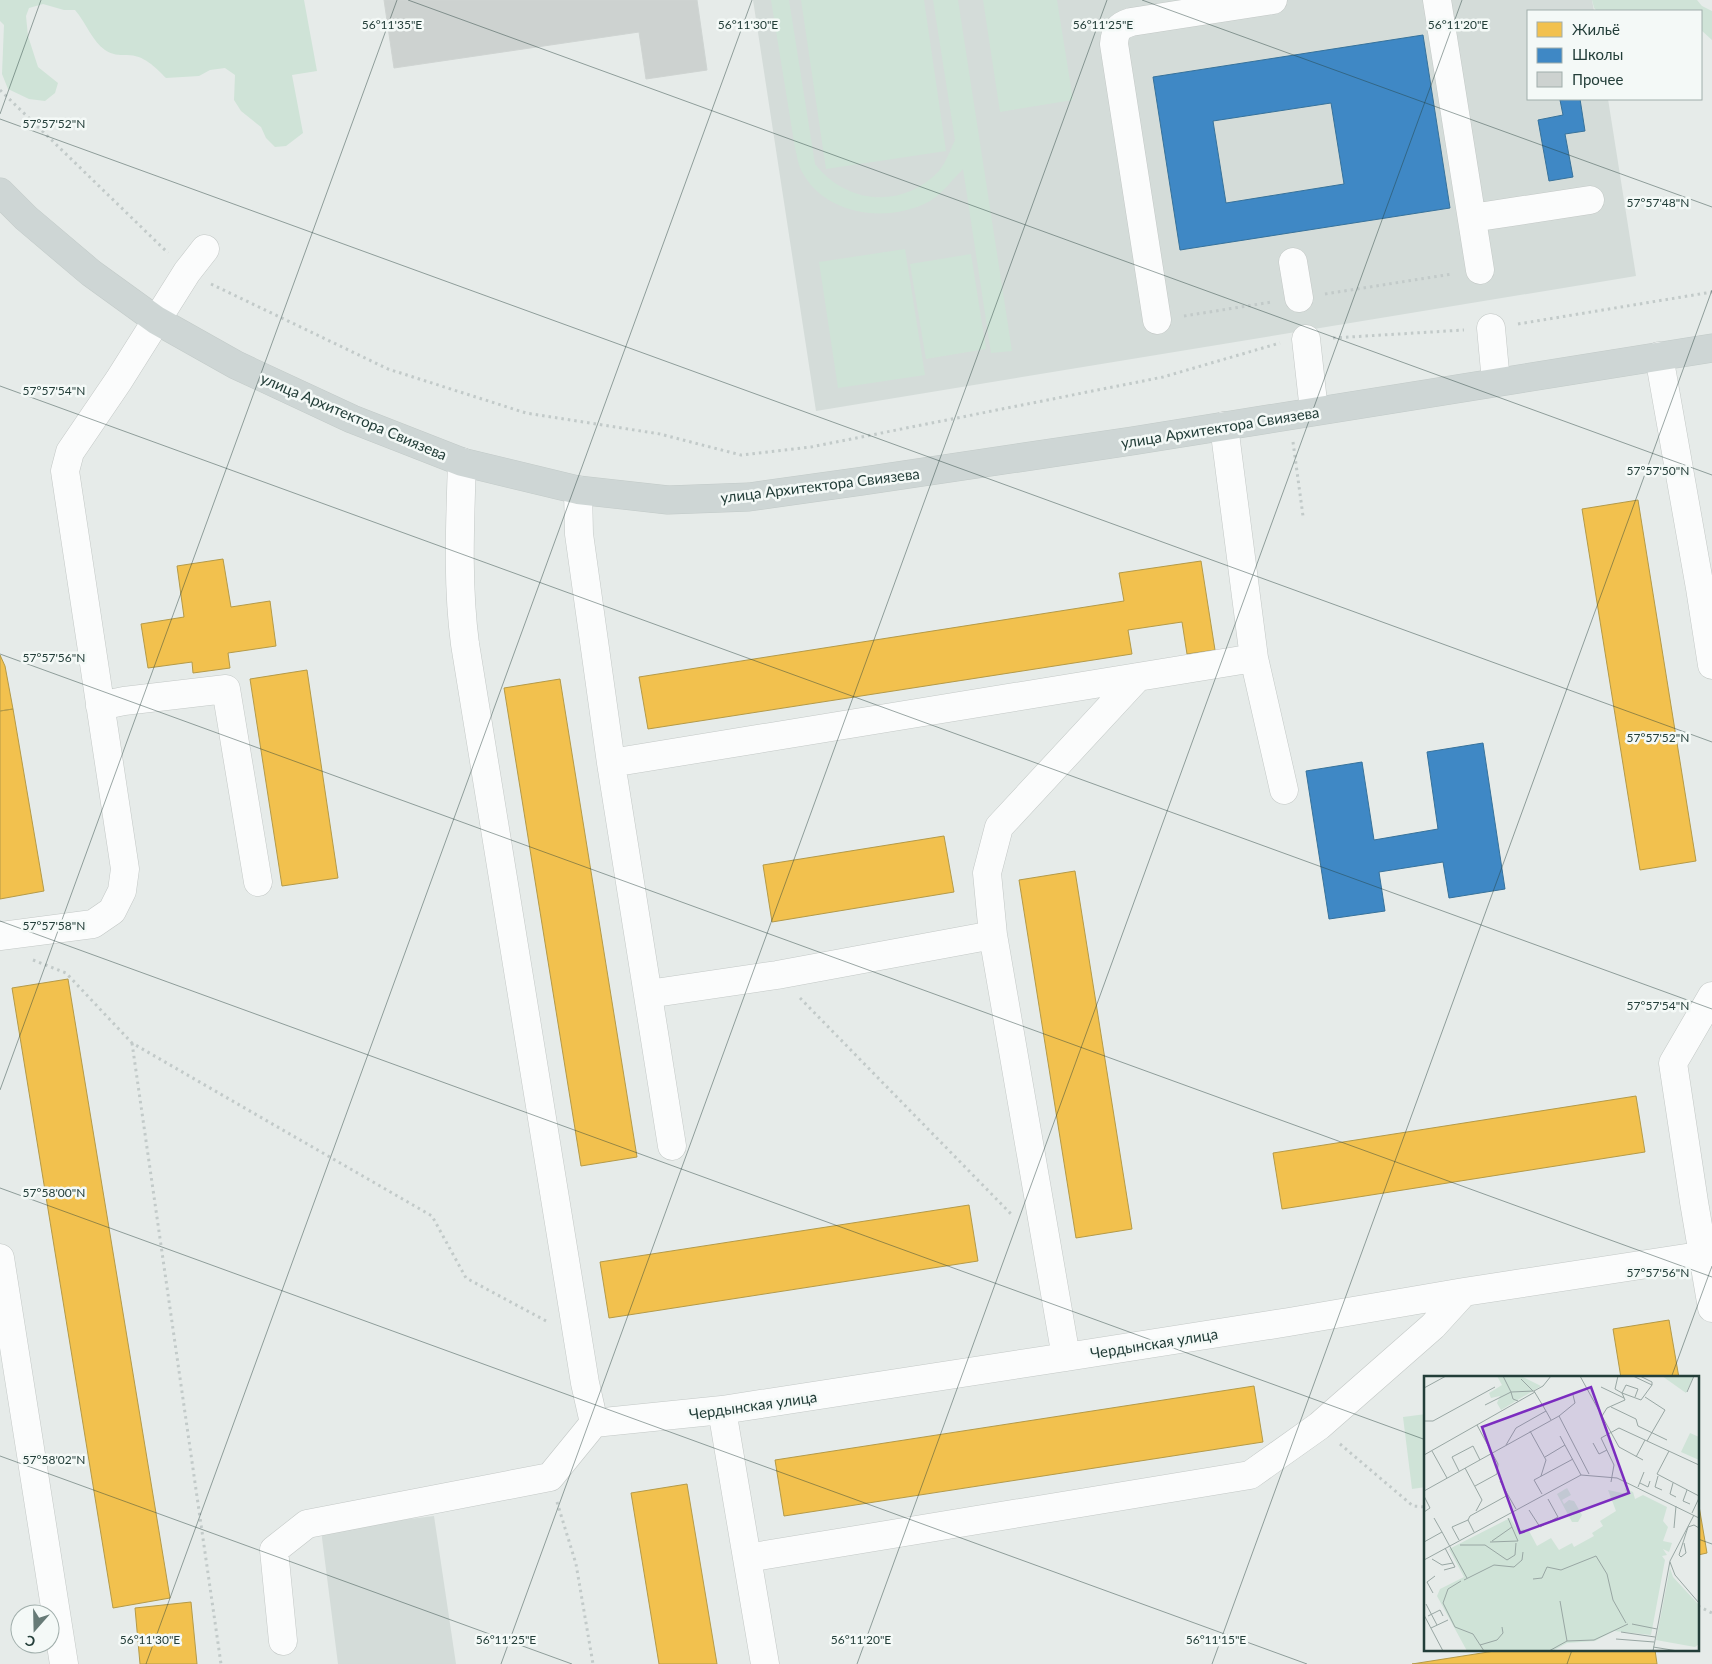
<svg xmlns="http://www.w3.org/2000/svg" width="1712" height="1664" font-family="Lato,sans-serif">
	<rect width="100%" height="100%" fill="#e6ebe9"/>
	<path fill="#d4dcd9" d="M753,0H1592L1594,11H1528V99H1608L1636,276L816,411Z
		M434,1516L456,1664H338L321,1530Z"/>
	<path fill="#cfe3d7" d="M0,0H304L317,71L292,75L303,133L286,146L275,147L266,138L261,127L241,111L234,100L235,75L225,68L210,70L199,76L166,78C155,67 144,55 127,55C118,55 113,55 105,50C93,42 86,23 75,10H64L43,4L29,8L26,16L28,36L38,67L58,83L55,93L45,101L29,99L8,89L2,74L4,25L0,21Z
		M771,0H789L815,164C847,205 903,209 939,171C946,162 950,151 955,140L933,0H958L1012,351L991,353L963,169C952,180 943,193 930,201C888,224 824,216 801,170C798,164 797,155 795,148Z
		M801,0H924L946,151L826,169Z
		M983,0H1057L1073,100L1000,112Z
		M1592,0H1697L1702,6L1712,11V40L1701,30V11H1597L1594,8Z
		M905,249L925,375L838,388L819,262Z
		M971,254L986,349L926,359L910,264Z
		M1426,1414V1487L1412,1489L1403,1417Z"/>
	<path fill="#f2c14e" stroke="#b49a48" d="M1638,500L1696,861L1640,870L1582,509Z
		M223,559L231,607L270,601L276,646L228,653L230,668L193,673L192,662L148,668L141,624L184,617L177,566Z
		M1201,561L1215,650L1187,654L1182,622L1128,630L1132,654L648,729L639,677L1124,601L1119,573Z
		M0,655L5,666L13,709L0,711Z
		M307,670L338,878L282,886L250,679Z
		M560,679L637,1157L581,1166L504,688Z
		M13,709L44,891L0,899V711Z
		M944,836L954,892L772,922L763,865Z
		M1075,871L1132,1229L1076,1238L1019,880Z
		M68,979L170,1598L113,1608L12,988Z
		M1636,1096L1645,1152L1282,1209L1273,1153Z
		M969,1205L978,1261L609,1318L600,1262Z
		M1669,1320L1679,1378H1621L1613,1329Z
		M1254,1386L1263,1442L784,1516L775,1460Z
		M687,1484L717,1664H659L631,1493Z
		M1698,1500L1707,1553L1698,1555Z
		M191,1602L197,1664H140L135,1608Z
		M1501,1650H1655L1657,1664H1412Z"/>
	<path fill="#3f88c5" stroke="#37729b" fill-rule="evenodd" d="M1423,35L1450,208L1180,250L1153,77ZM1331,103L1344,184L1226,203L1213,121Z
		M1568,99H1580L1585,131L1565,134L1573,177L1549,181L1538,120L1563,115L1560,100Z
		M1483,743L1505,889L1449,898L1443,862L1379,872L1385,911L1329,919L1306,771L1362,762L1374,840L1438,829L1427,752Z"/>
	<path fill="#cdd2d0" stroke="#cfd4d2" d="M384,0H697L707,70L646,79L639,32L394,68Z"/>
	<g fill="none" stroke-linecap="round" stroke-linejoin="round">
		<defs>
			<path id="minor" d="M1437,0L1480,270
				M1472,218L1590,200
				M1293,262L1299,298
				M1157,320L1114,44C1115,31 1118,26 1131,22L1273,0
				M1491,328L1496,382
				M1306,339L1314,411
				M1659,356L1700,588L1712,665
				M462,462C460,523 457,583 465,644L585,1383L594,1423
				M578,490L579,534L611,763L672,1146
				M1254,658L1284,790
				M100,706L124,701L226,689L258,882
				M611,763L1254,658L1224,426
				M0,936L93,924L112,911L122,891L125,869L65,471L70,452L119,380L187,272L205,249
				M648,994L777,975L993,935
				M1712,996L1673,1063L1694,1202L1712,1308
				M0,1258L64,1664
				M1066,1357L993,935L987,873L999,827L1138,677
				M722,1410L747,1558L1250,1475L1319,1426L1433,1326L1464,1292
				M594,1423L722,1410L1066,1357L1289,1322L1464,1292L1712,1254
				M747,1558L765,1664
				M283,1641L274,1550L307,1524L550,1477L594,1423"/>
			<path id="major" d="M0,192L26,218L91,273L156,320L236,365L352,419L462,462L578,490L668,500L749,497L863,481L1132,441L1712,348"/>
		</defs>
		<use href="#minor" stroke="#c3c8c6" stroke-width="29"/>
		<use href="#major" stroke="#c2cac8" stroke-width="29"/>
		<path stroke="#c2cac9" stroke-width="3" stroke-dasharray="2.5 4" stroke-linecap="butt" d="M0,90L168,253
			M211,284L388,369L526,413L660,434L741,455L811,447L1163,377L1280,343
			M1325,294L1452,274
			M1184,316L1272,302
			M1518,324L1712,292
			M1333,338L1464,330
			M1293,442L1303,516
			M33,960L66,973L132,1043L432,1216L466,1278L548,1322
			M800,998L1012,1215
			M132,1043L221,1664
			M1340,1444L1413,1506L1426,1507
			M557,1502L576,1564L593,1664
			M1698,1606L1712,1613"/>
		<use href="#minor" stroke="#fbfcfc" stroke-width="28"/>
		<use href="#major" stroke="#ced6d5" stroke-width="28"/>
	</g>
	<path fill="none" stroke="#233e39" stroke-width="1" stroke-opacity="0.45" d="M408,0L1712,475M1142,0L1712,207M0,114L41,0M0,119L1712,742M0,386L1712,1009M0,654L1712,1277M0,921L1426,1440M0,1090L397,0M0,1188L1307,1664M1671,1378L1712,1266M0,1456L572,1664M1698,1539L1712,1544M146,1664L752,0M501,1664L1107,0M857,1664L1462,0M1212,1664L1712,290M1567,1664L1572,1650"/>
	<g text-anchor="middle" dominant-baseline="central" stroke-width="5" stroke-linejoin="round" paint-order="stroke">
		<g font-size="15" fill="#233e39" stroke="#f4f9f7">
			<text transform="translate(354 416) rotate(23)">улица Архитектора Свиязева</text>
			<text transform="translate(1220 427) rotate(-9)">улица Архитектора Свиязева</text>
			<text transform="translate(820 485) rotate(-7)">улица Архитектора Свиязева</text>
			<text transform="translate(1154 1343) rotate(-9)">Чердынская улица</text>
			<text transform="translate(753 1405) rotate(-8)">Чердынская улица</text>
		</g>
	</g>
	<g transform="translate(1424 1376)">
		<rect width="275" height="275" fill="#e6ebe9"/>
		<path d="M73,0H97L117,10L77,34L73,27L76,20L67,22L65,17L78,9ZM238,0H270L262,17ZM266,57L275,61V84L257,76ZM143,112L147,119L138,124L140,128L145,124L150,125L158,139L154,146H148L133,118ZM200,112L209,116L211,123L219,119L243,131L239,145L244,151L239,165L248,167L245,176L239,173L243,179L238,180L241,184L227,259L190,255L171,265L143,267L128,275H43L13,220L16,213L40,201L25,173L86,142L94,154L104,153L113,170L127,162L135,174L148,167L150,171L170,160L168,157L179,150L176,145L192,135L184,114L203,118ZM246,192L249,201L275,229V268L271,271L232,264Z" fill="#cfe3d7"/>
		<path fill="none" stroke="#98a6a3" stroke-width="1" d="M79,0L87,16L110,15L122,35M156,0L195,71L219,84M209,0L228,9L217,24L198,17L202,9L214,13L211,21M216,0L228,6V9M97,3L109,15M177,11L200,22M0,12L22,0M110,15L119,10L127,0M263,16L270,0M221,21L241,34L223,65M61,29L87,16L89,23L94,25M187,31L212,43L214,50L243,64M135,40L165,98M135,40L151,27L149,19M178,40L183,32L201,24L198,17L191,13L194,0M0,45H9L71,11M106,55L122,84L117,100M136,60L157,99M169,67L175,78L183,74M82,69L92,52L122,35L127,44M8,75L23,102M245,75L233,98L275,120M0,79L111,16M121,81L141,69M212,81L221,64M41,92L58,124L52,135M35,95L28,81L49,70L56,84M234,100L231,111L238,114M76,105L92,133M187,106L190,89L177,62L195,52L275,89M216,107L224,111L226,105M249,107L246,118L252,121M51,110L73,98L74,88L53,49M214,111L220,96M263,114L259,125L266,128M0,115L135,40M118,118L110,104L149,83M0,120L6,132L0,136M105,134L116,151L134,141L124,123M268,137L275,122M10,142L18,156M250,152L252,130M50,156L44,144L46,140L84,119M35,164L28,151L44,144M68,165L88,151M0,166L18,156L43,202M66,166L94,165L84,142M260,167L262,177L257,181L255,179L264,151L270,149L275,152M36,169H61L83,184L91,179L92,167M8,183L18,189L29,187M0,184L157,99L193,102L275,142M246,186L251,199L275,227M20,194L31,191L21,172M109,203L118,202L123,191L137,194L172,180L183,198L189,224L202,247M40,204L70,189L90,191L98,184L99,176M37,205L24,213L19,227L31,251L49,258L60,275M9,217L3,206L11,200M136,225L143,265M2,228L13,249M0,239L19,275M4,240L16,234L19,240M208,248L233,253M7,252L24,244M197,256L231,261M192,263L230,266M56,269L73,264L79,257L78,251M229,271L254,275M125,275L143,265L170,264L204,248M229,275L246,185L270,139"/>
		<path fill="#7b2cbf" fill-opacity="0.15" stroke="#7b2cbf" stroke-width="2.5" d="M167,11L205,117L96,157L58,51Z"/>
		<rect width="275" height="275" fill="none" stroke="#233e39" stroke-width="2.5"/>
	</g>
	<g font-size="12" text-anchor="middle" fill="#233e39" stroke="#f4f9f7" stroke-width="5" stroke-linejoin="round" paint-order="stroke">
		<text x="392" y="29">56°11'35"E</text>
		<text x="748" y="29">56°11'30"E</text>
		<text x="1103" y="29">56°11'25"E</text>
		<text x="1458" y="29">56°11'20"E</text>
		<text x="54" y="128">57°57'52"N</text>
		<text x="1658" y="207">57°57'48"N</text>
		<text x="54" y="395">57°57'54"N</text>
		<text x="1658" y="475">57°57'50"N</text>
		<text x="54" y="662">57°57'56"N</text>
		<text x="1658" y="742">57°57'52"N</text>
		<text x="54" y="930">57°57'58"N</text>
		<text x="1658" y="1010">57°57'54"N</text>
		<text x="54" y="1197">57°58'00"N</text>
		<text x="1658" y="1277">57°57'56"N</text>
		<text x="54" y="1464">57°58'02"N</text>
		<text x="150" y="1644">56°11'30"E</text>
		<text x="506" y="1644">56°11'25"E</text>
		<text x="861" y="1644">56°11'20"E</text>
		<text x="1216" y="1644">56°11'15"E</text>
	</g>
	<rect x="1527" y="10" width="175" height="90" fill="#f4f9f7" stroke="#a0aeab"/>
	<rect x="1537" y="22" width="25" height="15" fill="#f2c14e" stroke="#a0aeab"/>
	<text x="1572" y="35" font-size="15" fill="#233e39">Жильё</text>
	<rect x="1537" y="48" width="25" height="15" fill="#3f88c5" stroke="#a0aeab"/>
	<text x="1572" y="60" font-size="15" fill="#233e39">Школы</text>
	<rect x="1537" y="72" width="25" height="15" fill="#cdd2d0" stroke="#a0aeab"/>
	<text x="1572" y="85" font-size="15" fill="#233e39">Прочее</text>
	<g transform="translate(35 1629) rotate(200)"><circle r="24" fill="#f4f9f7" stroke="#a0aeab"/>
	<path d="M0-4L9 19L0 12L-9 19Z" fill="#677b77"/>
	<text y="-8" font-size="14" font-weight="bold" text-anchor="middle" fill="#233e39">С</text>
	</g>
</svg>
